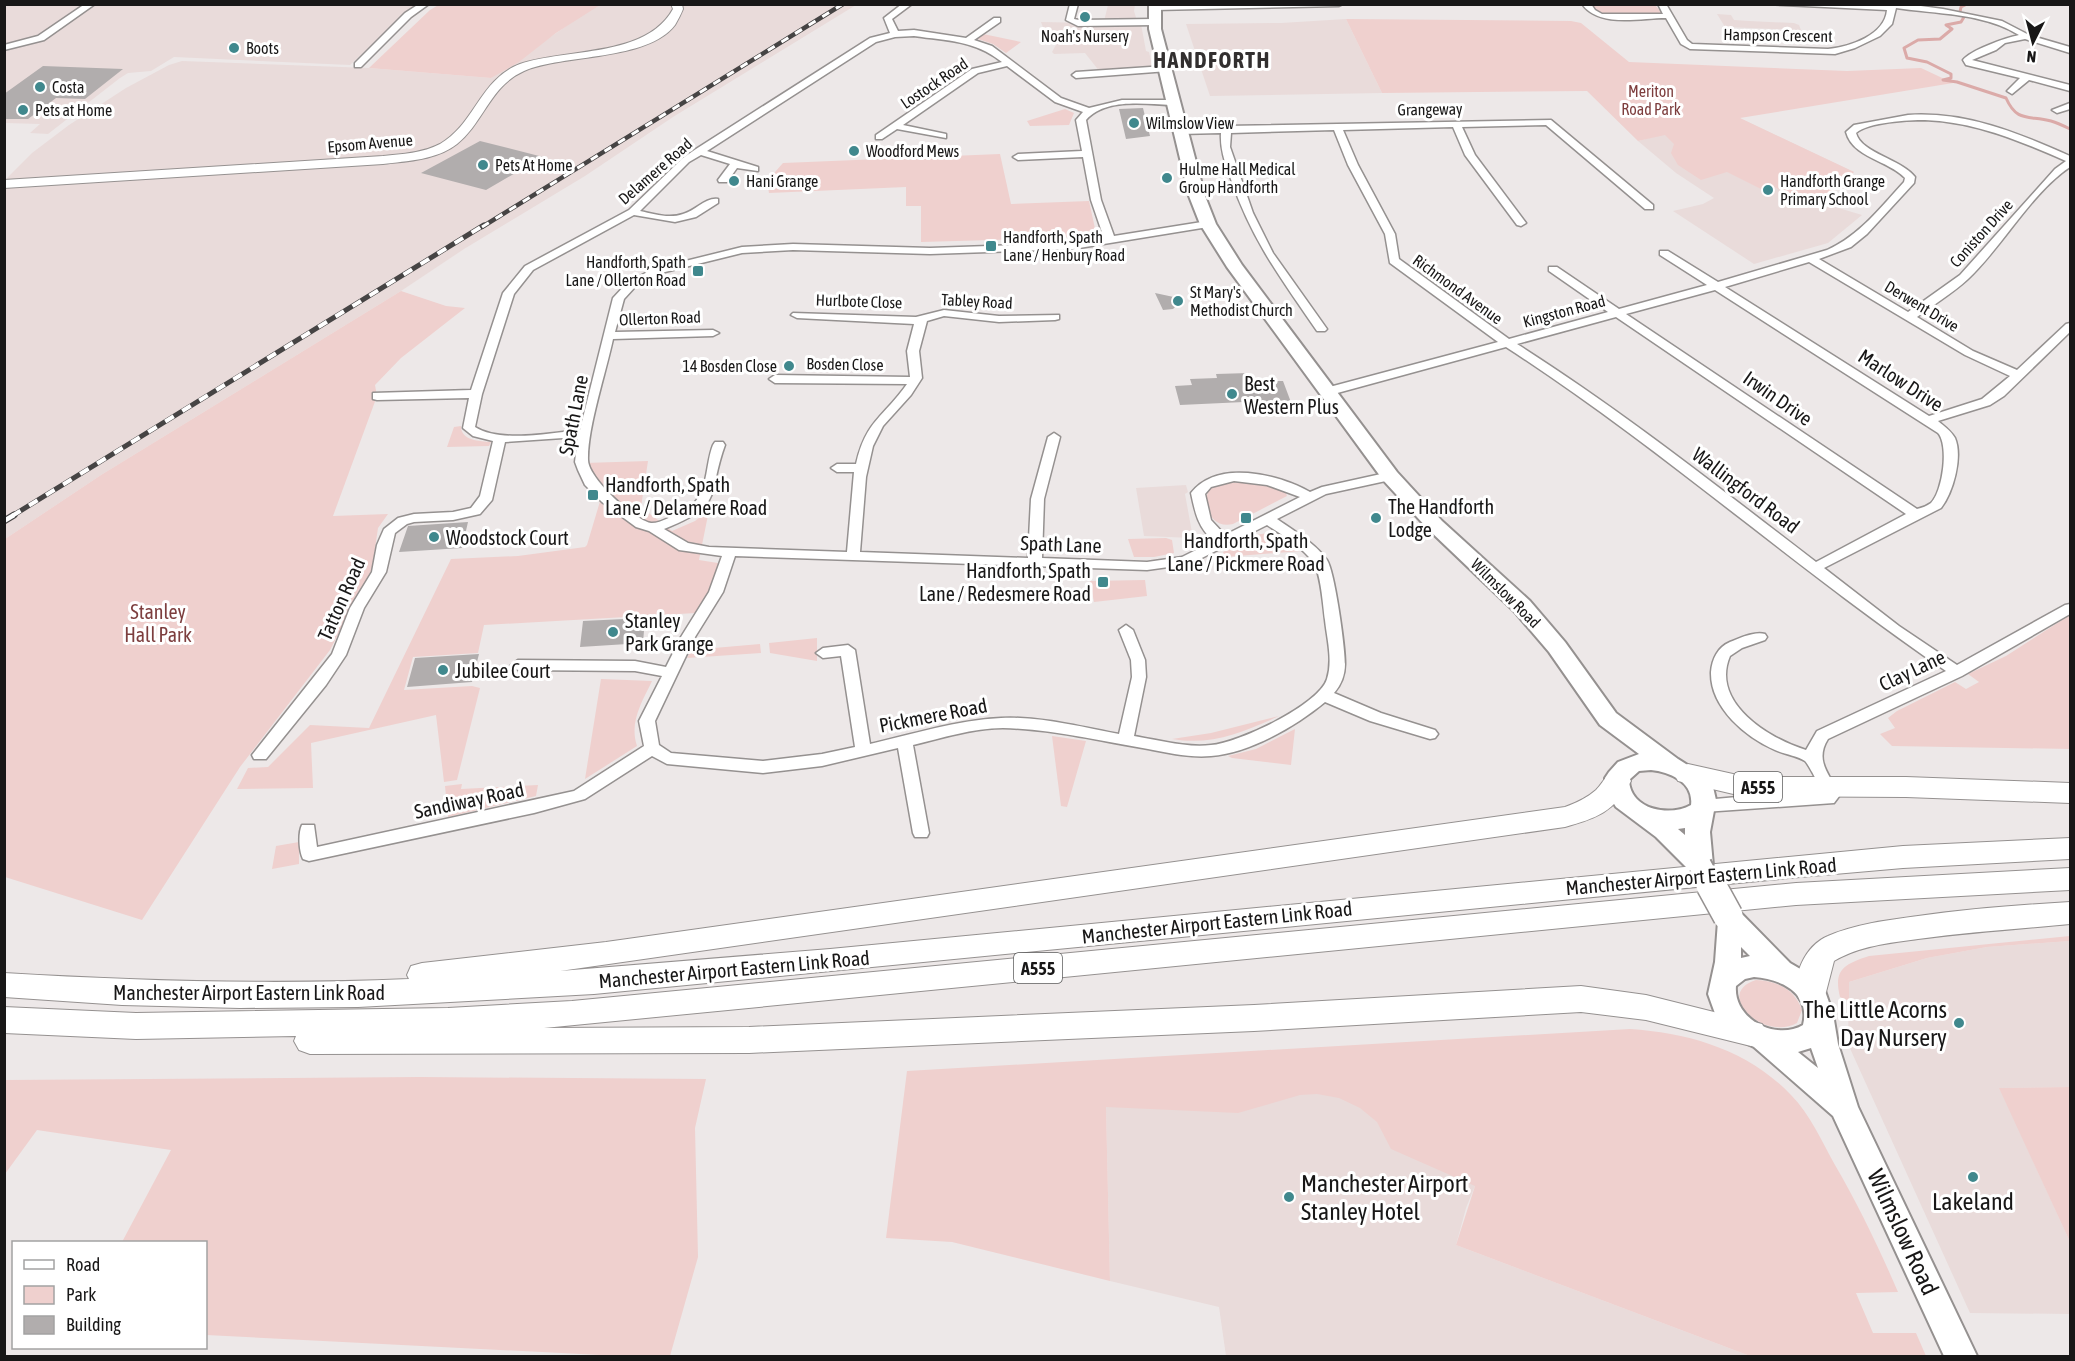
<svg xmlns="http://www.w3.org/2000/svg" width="2075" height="1361" font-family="'Asap Condensed',sans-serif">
	<rect width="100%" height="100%" fill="#ede8e8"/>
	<path fill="#e9dbda" d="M5,5H415L350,65L174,57L151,71L128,73L120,78L48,134L30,133L40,124L5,123Z
		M597,5H856L673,117L585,176L464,249L401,291L101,475L5,539V180L32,153L69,125L126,88L169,65L182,61L369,68L491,78Z
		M1108,5H1135L1134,11L1137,21H1104Z
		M1717,14L1731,15L1734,20L1749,21L1794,23L1799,25L1801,30L1725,27Z
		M1346,19L1382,93L1210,96L1186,24L1281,23Z
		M1041,22L1141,24L1146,51L1149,52L1153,69L1100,72L1085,53L1054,54L1052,52L1057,43L1046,36Z
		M1735,116L1854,172L1822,203L1862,215L1828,243L1754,264L1673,211L1703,204L1714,198L1676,173L1638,141Z
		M1186,485L1188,492L1185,494L1193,538L1144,536L1136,488Z
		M2070,941V1087L2000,1088L2070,1242V1314L1970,1313L1848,1044L1849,982L1927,958L1987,947Z
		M1508,1036L1486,1159L1466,1208L1456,1245L1750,1356H1226L1219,1307L1110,1281L1106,1107Z"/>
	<path fill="#efd0ce" d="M440,4H600V5L556,33L519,62L491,78L369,68L430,10Z
		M1590,5H1655L1662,13L1598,14Z
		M1346,19L1571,21L1581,23L1629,62L1847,71L1921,68L1953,83L1740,118L1854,172L1822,203L1787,193L1774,187L1763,190L1727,172L1701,180L1678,165L1671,153L1674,144L1665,135L1638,141L1587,91L1382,93Z
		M983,34L1021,42L1006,53L993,44L978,39Z
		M1065,109L1074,113L1069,125L1030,126L1027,121Z
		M1000,154L1011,204L1089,201L1096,233L1056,238L921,242V206H906V187L769,193L767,181L783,163Z
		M401,291L446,306L465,308L401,358L375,385L377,396L333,516L388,514L378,528L372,569L330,650L240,767L142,920L5,877V539L101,475Z
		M461,426C461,441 480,441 491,442L489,446L447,447L454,427Z
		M648,461L641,507L672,531L695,521L709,510L699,560L724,564L711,593L696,613L484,625L478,653L413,657L404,690L472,686L480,688L457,780L444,782L436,715L311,743L313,788L237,789L248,768L268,767L310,725L369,728L451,559L518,556L585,547L587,545L601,498L584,463Z
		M1248,482H1261L1285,491L1287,496L1233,524C1209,530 1201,500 1210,489C1218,481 1237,483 1248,482Z
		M1267,533L1280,537L1301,551L1225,557L1223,552L1256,535Z
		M1166,538L1172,540L1174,553L1154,557H1134L1128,539Z
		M1145,580L1147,596L1094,602L1090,581Z
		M2070,615V749L1892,746L1880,734L1895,728L1888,718L1897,711L1955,682L1966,689L1979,682L1968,674L2006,656Z
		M817,638V661L770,653L769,643Z
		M760,644L761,653L687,658L691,650Z
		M601,679L652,681C642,702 629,722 637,746L585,779Z
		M1279,716C1244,732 1211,746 1172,739L1211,733Z
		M1295,729L1291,765L1232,758L1228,756L1256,749Z
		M1052,736L1086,741L1067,807L1061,806Z
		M462,784L461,789L538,785L536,796L448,817L445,786Z
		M299,842V864L272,869L276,846Z
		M2070,936V941L1987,947L1927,958L1849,982V1001L1840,997C1833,969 1845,964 1869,956Z
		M1756,980C1777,981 1795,989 1802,1010L1797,1023C1763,1042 1713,993 1756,980Z
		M1630,1029C1690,1033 1748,1050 1791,1095C1810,1114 1822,1142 1835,1165C1859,1206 1879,1248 1898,1292L1856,1293L1873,1333H1916L1926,1356H1750L1456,1245L1475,1186L1391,1149L1377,1122L1360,1108L1339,1098L1317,1094L1300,1095L1238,1113L1106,1107L1110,1281L952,1242L886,1238L907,1071Z
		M420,1077L706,1079L695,1128L698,1257L670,1356H619L206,1335V1242H122L171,1150L37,1130L5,1174V1080Z
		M2070,1087V1242L1999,1088Z"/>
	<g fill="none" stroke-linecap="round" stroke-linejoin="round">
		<path stroke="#dbaaa8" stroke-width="3" d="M1967,4L1961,7L1960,12L1964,17L1961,22L1946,25L1952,29L1940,39L1918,40L1904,48L1907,58L1927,62L1951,74V78L1943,80L1957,82L2006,98C2017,123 2029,115 2051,121C2058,123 2064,126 2070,129"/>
	</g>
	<path fill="#b1adad" d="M43,66L123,69L85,99L56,98L28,119H4V94Z
		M1143,108L1150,136L1126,139L1119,109Z
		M480,141L543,157L486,190L421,173Z
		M1155,293L1183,299L1173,309L1163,310Z
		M1249,373L1252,381H1283L1295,413L1248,415L1244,402L1180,405L1175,386L1192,385L1190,379L1217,378L1216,374Z
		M468,522L462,548L399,552L408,526Z
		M645,618L643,643L580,647L583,621Z
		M479,654L472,682L407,687L415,658Z"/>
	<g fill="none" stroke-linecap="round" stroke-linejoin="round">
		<defs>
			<path id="minor" d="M85,4H95L44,40L4,50V45L38,36Z
				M419,4H429L411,17L361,67H355V63L405,13Z
				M902,4H912L892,19L898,31L914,30L966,38L994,18H1000V22L974,40L992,46L1061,98L1089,108L1122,100H1174V104L1171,105C1144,104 1105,98 1086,120L1101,200L1114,236L1208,221L1213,224L1208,227L1073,249L930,254L793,250L742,253L661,273L635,287L624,299L615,332L713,330L719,333L713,336L613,339C606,372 587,429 588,460C588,478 634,520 651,523C661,524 688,509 695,502C708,488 706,462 713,445L715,442H723L725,445C706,497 726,504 664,529L688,543L709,547L847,552L854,472H837L831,468L837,464H856C866,420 884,417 907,384L775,383L769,379L775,375L910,377L907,351L914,324L797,318L791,315L793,313L916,317L944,310L999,316L1059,315V319L1055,320L999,322L944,316L927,321L919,351L922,378L911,395L883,426L873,446L866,477L860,552L1028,558L1031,499L1048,437L1054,433L1060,437L1044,499L1042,558L1147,562L1182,557L1214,541C1198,528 1195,512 1191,493C1217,459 1278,474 1310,492L1322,487L1390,472L1395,473L1396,476L1395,479L1326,494L1277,519C1294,531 1315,543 1327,560C1335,573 1345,647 1345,664C1345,675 1341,685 1334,693L1381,713L1435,730L1438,734L1435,738L1430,739L1370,721L1325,702C1296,726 1250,753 1211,756C1191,758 1168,753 1148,749C1100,741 1051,729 1003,728C973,728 942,738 913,745L929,833L927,837H915L913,833L898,748L822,766L763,773L667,764L652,756L585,799L534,813L309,861L303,859C299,851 298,833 302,825H314L317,847L574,791L644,746L639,721L662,676L635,671L518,670L511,665L518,660L635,661L666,667L681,637L709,592L722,556L679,550L649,531L636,527L602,502L585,485L578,470L575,462L578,437L505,442L492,500L480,514L453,520L414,522L407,524L395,533L386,572L364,608L346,655L326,685L266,759H254L252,755L332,654L350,608L372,572L377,545L384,529L398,518L414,514L453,512L471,508L480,496L493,441L473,436L463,428L469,398L377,400L373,399V393L471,390L503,293L525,266L629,210L683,158L696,149L870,38L890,33L884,18ZM914,36C948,41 974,40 1002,62L972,69L876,135V139H882L897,129L946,138V134L903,125L978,73L1007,66L1055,102L1083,112L1076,120L1082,151L1018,154L1013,157L1018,160L1083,157L1091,200L1104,238L1073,243L930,248L793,244L742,247L653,269L627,283L613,298L580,430C551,433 500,443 475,427L482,394L514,294L533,270L634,215L675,222L696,217L718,203V199C706,197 695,211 683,214C669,219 654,214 640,211L689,162L701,155L730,164L718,180L719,182H727L737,168L758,171V167L707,151L876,42L895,37ZM1234,481L1267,485L1300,497L1225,535L1211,520L1205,494L1211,487ZM1267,525C1282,535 1301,546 1313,562C1321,572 1323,606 1325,620C1327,639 1333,660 1327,679C1319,705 1238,743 1211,745C1186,748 1159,740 1134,736L1146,677L1145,660L1133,630L1126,625L1119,630L1131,660L1132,677L1119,734C1081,727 1040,716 1001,718C957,720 913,734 870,744L855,650L848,645L823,648L816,653L823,658L841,656L855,747L822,754L763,761L671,753L659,745L655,721L695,637L723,592L735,556L1147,570L1190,564Z
				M1070,4H1078L1074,19L1079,20L1154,19L1158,22L1154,25L1078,26L1066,20Z
				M1202,4H1343L1339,6L1154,10L1150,8L1154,6Z
				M1582,4H1591L1595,10L1602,14H1663L1658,4H1666L1687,40L1692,44L1828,49C1850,47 1885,35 1887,10L1765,4H1906L1943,9L2002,21L2029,35L2070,47V53L2025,39L2005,43L1996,50L1972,60L2070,85V91L2029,80L2012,94L2007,91L2020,78L1966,65L1963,60C1971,50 2005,38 2019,35C1984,13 1936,14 1896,8L1892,24L1880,36L1855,48L1835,54L1690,49L1681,44L1666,18C1640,18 1599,28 1582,4Z
				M1165,66L1169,69L1168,71L1076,78L1072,75L1076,72Z
				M2070,103V109L2057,113L2052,110Z
				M1908,115C1966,111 2018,133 2070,156V167C2031,193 2003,246 1968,279C1953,293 1933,305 1917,317L1973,351L2017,370L2066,324L2070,323V332L2004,396L1990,405L1938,421C1944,426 1951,431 1955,438C1963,457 1953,493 1941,508L1824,568L1899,626L1957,665L2065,605L2070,604V614L1962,676L1828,739C1814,761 1830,775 1840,795L1834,803L1704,812L1698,810L1696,806L1698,802L1704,800L1770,794L1823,793C1820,787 1809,765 1805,761C1798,756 1783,754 1775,750C1746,737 1710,708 1711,672C1712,659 1718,647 1730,642C1740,638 1755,631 1765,634L1767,637L1765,640L1742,648L1730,656C1710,703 1770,739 1806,750L1817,731L1946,671C1795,568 1659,446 1506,347L1330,395H1322V389L1498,342L1390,263L1385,234L1348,165L1334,130L1231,133L1230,147L1253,213L1273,253L1327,329L1325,331H1317C1282,280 1253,242 1232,182C1226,165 1220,151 1221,133L1180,134L1175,131L1180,128L1226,126L1551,120L1653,205V209H1645L1546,125L1462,127L1475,155L1526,223L1521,226L1517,225L1465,155L1453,127L1343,130L1358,165L1395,234L1399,259L1509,339L1608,312L1549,271V267H1557L1619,309L1707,285L1660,255V251H1668L1718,282L1827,250C1859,236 1881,207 1904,182L1905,178C1888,160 1853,158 1846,132L1854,125ZM1925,120C1976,122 2020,141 2066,161L2055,169L1960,275L1908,312L1819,259L1851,247L1867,234L1914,183L1915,177C1901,159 1861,153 1856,133C1869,122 1908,120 1925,120ZM1809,262L1965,355L2010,376L1982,399L1929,416L1725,287ZM1715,290L1938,433C1949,445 1943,491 1931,503C1927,506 1922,508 1917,509L1626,314ZM1616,317L1906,514L1816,562C1718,487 1621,410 1517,344Z"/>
			<path id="tertiary" d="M671,4H682L683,9C681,14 678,20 675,25C648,61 563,54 524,71C490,86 484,122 457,144C437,160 407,161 383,164L4,188V180L383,156C402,154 423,153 440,144C475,124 480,79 520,64C567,48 646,58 673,9Z"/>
			<path id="secondary" d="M1149,4H1161V29L1205,196L1216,224L1242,265L1397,472L1442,521L1530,601L1565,642L1616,713L1678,759L1705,776L1713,787L1716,800L1710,832L1713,865L1709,872L1700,875L1691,872L1656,837L1616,807L1609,796L1605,789V778L1609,772L1618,762L1639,754L1600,725L1549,652L1514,611L1428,529L1383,480L1227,267L1200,224L1189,196L1149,29ZM1651,770C1671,772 1694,783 1691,805C1670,817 1630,810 1629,780L1639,771ZM1685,828V835L1678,829Z
				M1728,906L1737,909L1790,963L1814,977L1825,991L1833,1014L1838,1044L1858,1107L1977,1356H1944L1833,1116L1754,1047L1737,1039L1726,1030L1717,1019L1708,994L1715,962L1718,921L1715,916L1719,909ZM1741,947L1750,956L1741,958ZM1754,977C1781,979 1811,993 1803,1025C1776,1041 1733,1019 1736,986L1745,979ZM1811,1048L1818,1068L1798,1052Z"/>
			<path id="trunk" d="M1688,764L1742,776L1761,777H1906L2070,783V803L1906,797L1742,796L1678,781L1674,774L1678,767Z
				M1617,771L1627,774L1631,781C1614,812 1597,818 1565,827L560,971L830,949L1903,846L2070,838V859L1903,868L1789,878L594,994L358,1007L240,1008L122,1005L4,997V973C139,981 274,985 409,979L407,975L411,966L422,963L606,942L1565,807C1576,803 1587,798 1596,790C1605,781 1604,775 1617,771Z
				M2070,868V890L1796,905L544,1028L749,1027L1254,1005L1581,986L1646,995L1762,1024L1767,1033L1762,1042L1751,1046L1646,1020L1581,1012L1254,1031L749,1053L310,1054L299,1050L294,1041L296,1036L136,1039L4,1033V1007L136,1013L448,1008L572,1001L1796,883Z
				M2070,902V924C2020,929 1969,932 1918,939C1889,943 1859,946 1834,961L1826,992L1822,1001L1811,1004L1800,1001C1789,978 1806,945 1828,936C1855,924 1888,920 1918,916C1968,909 2019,905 2070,902Z"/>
		</defs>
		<use href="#minor" stroke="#959190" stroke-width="3"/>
		<use href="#tertiary" stroke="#959190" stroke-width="2"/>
		<use href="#secondary" stroke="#959190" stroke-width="4"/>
		<use href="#trunk" stroke="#959190" stroke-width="2"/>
		<use href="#minor" fill="#fff" fill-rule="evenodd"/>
		<use href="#tertiary" fill="#fff" fill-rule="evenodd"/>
		<use href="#secondary" fill="#fff" fill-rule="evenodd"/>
		<use href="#trunk" fill="#fff" fill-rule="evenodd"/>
		<defs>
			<path id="rail-far2" d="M482,227L843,4"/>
			<path id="rail-far1" d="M12,516L484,225"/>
			<path id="rail" d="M4,521L14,515"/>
		</defs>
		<use href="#rail-far2" stroke="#464444" stroke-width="4.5"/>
		<use href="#rail-far1" stroke="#464444" stroke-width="5"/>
		<use href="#rail" stroke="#464444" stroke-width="7"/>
		<use href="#rail-far2" stroke="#fff" stroke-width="3" stroke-dasharray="8" stroke-linecap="butt"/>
		<use href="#rail-far1" stroke="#fff" stroke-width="4" stroke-dasharray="10" stroke-linecap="butt"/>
		<use href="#rail" stroke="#fff" stroke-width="4.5" stroke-dasharray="14" stroke-linecap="butt"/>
		<defs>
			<path id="secondary-bridge-far1" d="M1700,865L1712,887"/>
			<path id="secondary-bridge" d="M1711,885L1728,916"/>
		</defs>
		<use href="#secondary-bridge-far1" stroke="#959190" stroke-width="26" stroke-linecap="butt"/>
		<use href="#secondary-bridge" stroke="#959190" stroke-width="32" stroke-linecap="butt"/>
		<use href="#secondary-bridge-far1" stroke="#fff" stroke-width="22"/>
		<use href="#secondary-bridge" stroke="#fff" stroke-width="29"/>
	</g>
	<g fill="#40888d" stroke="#fff" stroke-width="2">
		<circle cx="1085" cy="17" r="6"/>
		<circle cx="234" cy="48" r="6"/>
		<circle cx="40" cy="87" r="6"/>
		<circle cx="23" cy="110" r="6"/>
		<circle cx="1134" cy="123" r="6"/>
		<circle cx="854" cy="151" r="6"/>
		<circle cx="483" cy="165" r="6"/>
		<circle cx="1167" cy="178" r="6"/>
		<circle cx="734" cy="181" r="6"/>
		<circle cx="1768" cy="190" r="6"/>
		<rect x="985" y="240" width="12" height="12" rx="3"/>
		<rect x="692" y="265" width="12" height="12" rx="3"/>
		<circle cx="1178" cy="301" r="6"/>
		<circle cx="789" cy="366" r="6"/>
		<circle cx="1232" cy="394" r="6"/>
		<rect x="587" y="489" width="12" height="12" rx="3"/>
		<rect x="1240" y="512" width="12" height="12" rx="3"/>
		<circle cx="1376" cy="518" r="6"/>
		<circle cx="434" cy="537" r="6"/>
		<rect x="1097" y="576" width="12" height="12" rx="3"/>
		<circle cx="613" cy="632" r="6"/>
		<circle cx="443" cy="670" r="6"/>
		<circle cx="1959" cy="1023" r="6"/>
		<circle cx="1973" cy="1177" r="6"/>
		<circle cx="1289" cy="1197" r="6"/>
	</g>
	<g text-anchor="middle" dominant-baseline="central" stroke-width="6" stroke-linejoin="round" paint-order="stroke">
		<g font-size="16" fill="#181717" stroke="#fff">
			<text transform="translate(1778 35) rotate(1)">Hampson Crescent</text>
			<text transform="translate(934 83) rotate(-34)">Lostock Road</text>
			<text transform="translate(1430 109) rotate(-1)">Grangeway</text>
			<text transform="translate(370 143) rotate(-5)">Epsom Avenue</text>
			<text transform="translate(655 171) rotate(-41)">Delamere Road</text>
			<text transform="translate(1981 233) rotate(-48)">Coniston Drive</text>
			<text transform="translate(1458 289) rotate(36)">Richmond Avenue</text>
			<text transform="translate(859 301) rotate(2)">Hurlbote Close</text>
			<text transform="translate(977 301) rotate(3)">Tabley Road</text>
			<text transform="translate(1922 306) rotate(31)">Derwent Drive</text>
			<text transform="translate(1564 311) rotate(-15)">Kingston Road</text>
			<text transform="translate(660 318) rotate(-2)">Ollerton Road</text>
			<text transform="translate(845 364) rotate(1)">Bosden Close</text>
			<text transform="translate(1506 593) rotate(45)">Wilmslow Road</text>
		</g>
		<g font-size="16" fill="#181717" stroke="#fff" text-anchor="start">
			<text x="1085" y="36" text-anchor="middle">Noah's Nursery</text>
			<text x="246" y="48">Boots</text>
			<text x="52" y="87">Costa</text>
			<text x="35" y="110">Pets at Home</text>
			<text x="1146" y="123">Wilmslow View</text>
			<text x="866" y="151">Woodford Mews</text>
			<text x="495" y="165">Pets At Home</text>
			<text x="1179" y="169">Hulme Hall Medical<tspan x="1179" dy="18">Group Handforth</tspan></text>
			<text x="746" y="181">Hani Grange</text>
			<text x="1780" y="181">Handforth Grange<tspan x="1780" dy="18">Primary School</tspan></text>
			<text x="1003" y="237">Handforth, Spath<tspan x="1003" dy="18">Lane / Henbury Road</tspan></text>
			<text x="686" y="262" text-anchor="end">Handforth, Spath<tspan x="686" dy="18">Lane / Ollerton Road</tspan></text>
			<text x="1190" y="292">St Mary's<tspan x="1190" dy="18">Methodist Church</tspan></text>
			<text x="777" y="366" text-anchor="end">14 Bosden Close</text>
		</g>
		<g font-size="16" fill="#7d3e3e" stroke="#fff">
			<text x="1651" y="91">Meriton<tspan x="1651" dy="18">Road Park</tspan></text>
		</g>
		<g fill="#fff" stroke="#5d5d5d" stroke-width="1.5">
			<rect x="1734" y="772" width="48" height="30" rx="4.5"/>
			<rect x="1014" y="953" width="48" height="30" rx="4.5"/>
		</g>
		<g font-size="18" font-weight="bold" fill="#181717">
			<text x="1758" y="787">A555</text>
			<text x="1038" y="968">A555</text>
		</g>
		<g font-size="20" fill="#181717" stroke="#fff">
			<text transform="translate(1901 380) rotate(33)">Marlow Drive</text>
			<text transform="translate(1778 398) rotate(35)">Irwin Drive</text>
			<text transform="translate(573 415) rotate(-79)">Spath Lane</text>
			<text transform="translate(1746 490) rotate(37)">Wallingford Road</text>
			<text transform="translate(1061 544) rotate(2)">Spath Lane</text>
			<text transform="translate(341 599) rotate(-66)">Tatton Road</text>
			<text transform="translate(1912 670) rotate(-25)">Clay Lane</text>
			<text transform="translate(933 715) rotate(-11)">Pickmere Road</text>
			<text transform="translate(469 800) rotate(-12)">Sandiway Road</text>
			<text transform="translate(1701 876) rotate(-5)">Manchester Airport Eastern Link Road</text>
			<text transform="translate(1217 922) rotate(-6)">Manchester Airport Eastern Link Road</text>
			<text transform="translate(734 969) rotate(-5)">Manchester Airport Eastern Link Road</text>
			<text x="249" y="992">Manchester Airport Eastern Link Road</text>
		</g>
		<g font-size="20" fill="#181717" stroke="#fff" text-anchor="start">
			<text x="1244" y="383">Best<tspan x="1244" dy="23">Western Plus</tspan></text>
			<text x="605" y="484">Handforth, Spath<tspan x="605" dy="23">Lane / Delamere Road</tspan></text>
			<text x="1388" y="506">The Handforth<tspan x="1388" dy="23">Lodge</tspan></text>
			<text x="446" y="537">Woodstock Court</text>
			<text x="1246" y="540" text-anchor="middle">Handforth, Spath<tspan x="1246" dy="23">Lane / Pickmere Road</tspan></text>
			<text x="1091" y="570" text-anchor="end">Handforth, Spath<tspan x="1091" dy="23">Lane / Redesmere Road</tspan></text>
			<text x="625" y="620">Stanley<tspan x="625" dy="23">Park Grange</tspan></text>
			<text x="455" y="670">Jubilee Court</text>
		</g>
		<g font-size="20" fill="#7d3e3e" stroke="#fff">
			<text x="158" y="611">Stanley<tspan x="158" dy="23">Hall Park</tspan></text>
		</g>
		<g font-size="22" font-weight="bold" letter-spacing="1.5" fill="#322f2f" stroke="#fff">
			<text x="1212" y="60">HANDFORTH</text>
		</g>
		<g font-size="24" fill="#181717" stroke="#fff" text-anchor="end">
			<text x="1947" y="1009">The Little Acorns<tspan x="1947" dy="28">Day Nursery</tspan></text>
			<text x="1301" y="1183" text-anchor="start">Manchester Airport<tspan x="1301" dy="28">Stanley Hotel</tspan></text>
			<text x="1973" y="1201" text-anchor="middle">Lakeland</text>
		</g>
		<g font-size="24" fill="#181717" stroke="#fff">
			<text transform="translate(1903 1232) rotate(65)">Wilmslow Road</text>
		</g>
	</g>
	<rect width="2075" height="1361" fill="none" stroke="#181717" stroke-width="12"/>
	<rect x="12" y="1241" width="195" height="108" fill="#ffffff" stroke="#a3a2a2" stroke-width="1.5"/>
	<rect x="24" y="1260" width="30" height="9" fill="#ffffff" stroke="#a3a2a2" stroke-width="1.5"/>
	<text x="66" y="1271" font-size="18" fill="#181717">Road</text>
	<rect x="24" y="1286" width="30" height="18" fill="#efd0ce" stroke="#a3a2a2" stroke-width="1.5"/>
	<text x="66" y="1301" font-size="18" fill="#181717">Park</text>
	<rect x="24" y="1316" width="30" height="18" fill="#b1adad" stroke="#a3a2a2" stroke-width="1.5"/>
	<text x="66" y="1331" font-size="18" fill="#181717">Building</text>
	<g transform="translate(2033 42) rotate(186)" stroke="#ffffff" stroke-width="4.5" paint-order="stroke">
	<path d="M0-4.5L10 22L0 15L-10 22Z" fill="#181717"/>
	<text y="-9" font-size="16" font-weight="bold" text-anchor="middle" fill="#181717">N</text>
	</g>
</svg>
